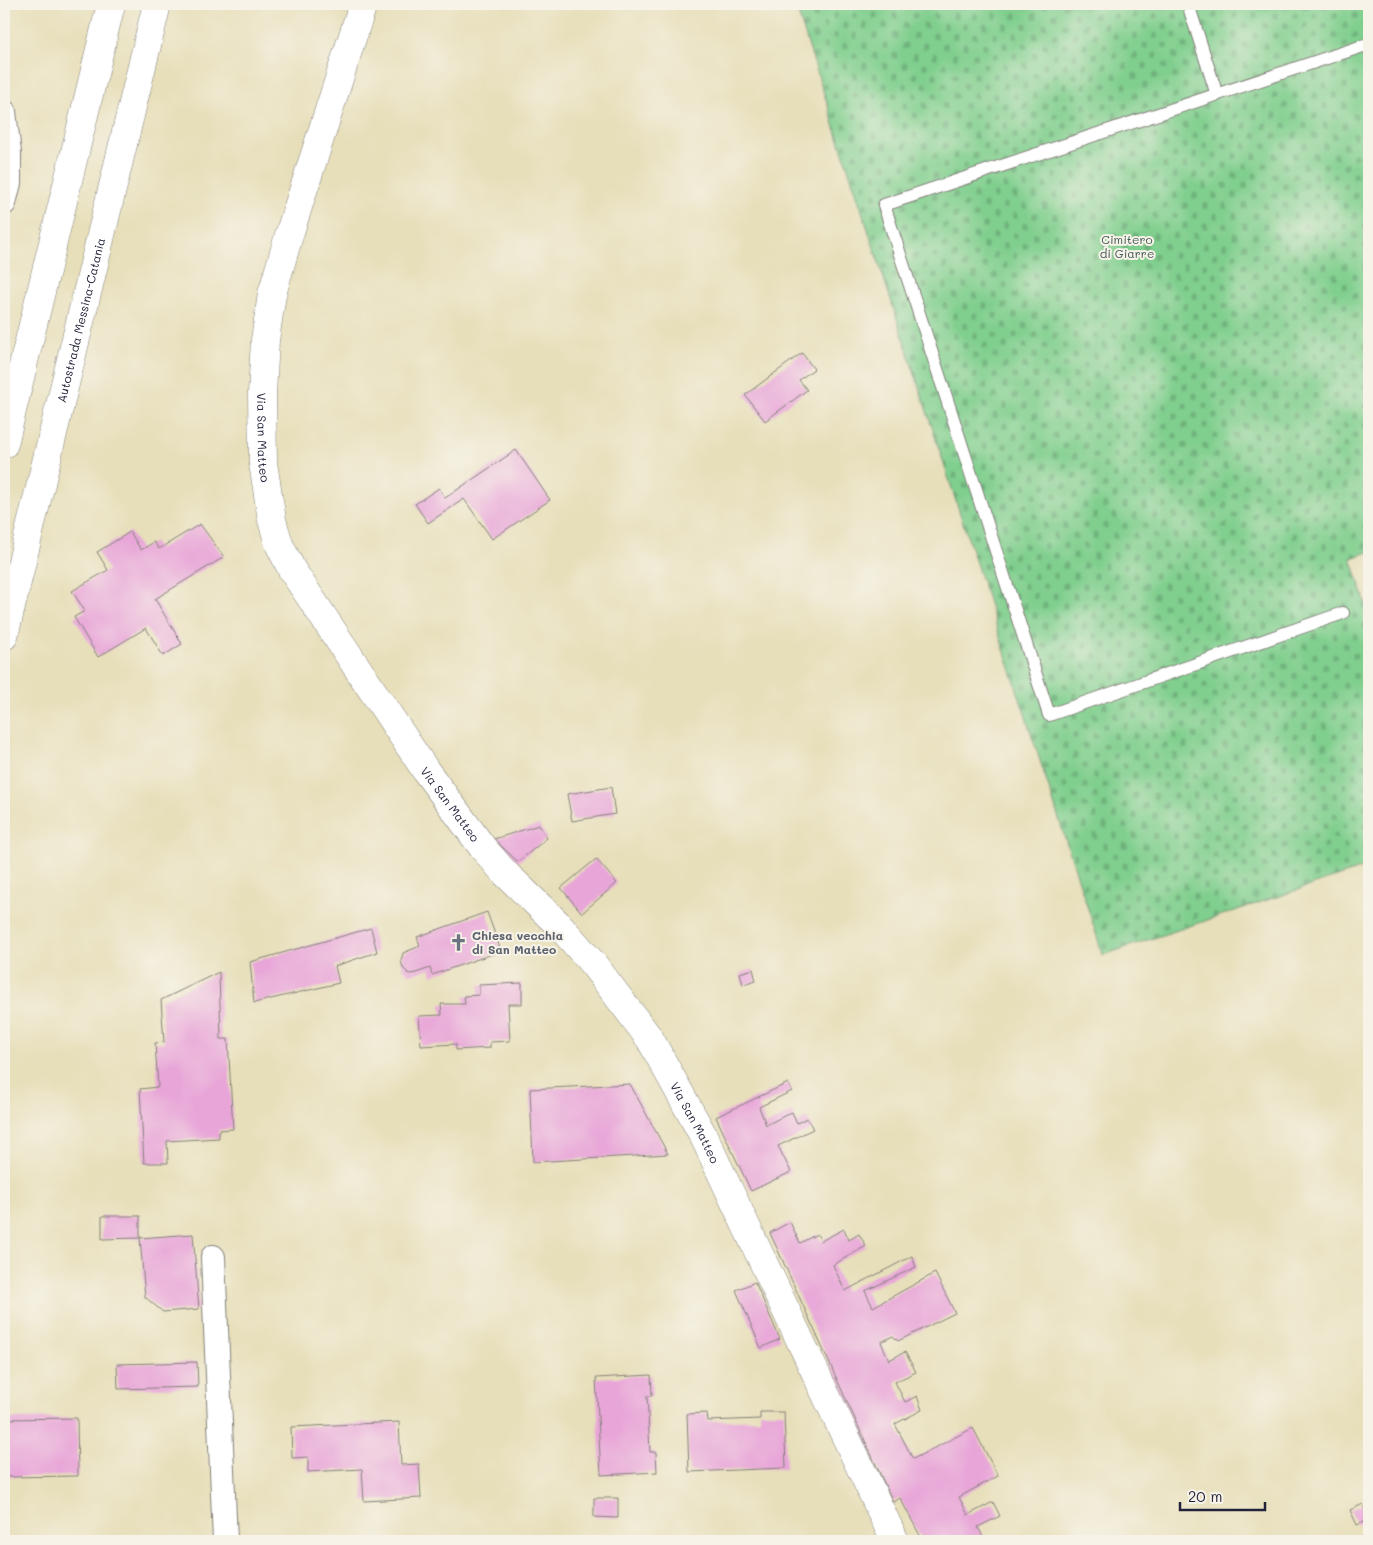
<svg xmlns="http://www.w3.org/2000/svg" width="1373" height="1545" font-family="Mali,sans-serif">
	<defs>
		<pattern id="cemetery-stones" width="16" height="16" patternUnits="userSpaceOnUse" patternTransform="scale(1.25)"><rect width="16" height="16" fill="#80cf8e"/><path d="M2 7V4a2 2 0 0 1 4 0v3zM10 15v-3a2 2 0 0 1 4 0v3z" fill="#6eb17b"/></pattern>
	</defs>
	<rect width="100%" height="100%" fill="#f7f3e8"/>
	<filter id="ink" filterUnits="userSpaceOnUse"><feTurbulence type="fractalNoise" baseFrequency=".02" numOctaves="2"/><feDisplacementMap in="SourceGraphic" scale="10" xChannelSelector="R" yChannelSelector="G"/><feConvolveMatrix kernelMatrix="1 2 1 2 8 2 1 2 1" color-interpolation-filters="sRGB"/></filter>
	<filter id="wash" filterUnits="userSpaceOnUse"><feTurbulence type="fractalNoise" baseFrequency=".0096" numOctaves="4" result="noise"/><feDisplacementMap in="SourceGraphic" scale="20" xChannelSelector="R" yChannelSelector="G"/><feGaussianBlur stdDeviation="1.12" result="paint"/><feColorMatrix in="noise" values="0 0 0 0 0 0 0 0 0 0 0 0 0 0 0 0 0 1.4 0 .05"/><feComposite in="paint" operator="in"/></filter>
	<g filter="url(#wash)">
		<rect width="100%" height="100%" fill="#e7dfba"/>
		<path fill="url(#cemetery-stones)" stroke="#517864" d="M795,4H1369V552L1351,558L1369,613V866L1103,955Z"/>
		<g id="blocks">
			<path fill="#e8a6d8" d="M802,353L814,369L799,380L807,390L765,421L745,395Z
				M516,450L550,500L492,539L464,499L428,523L415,504L439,488L445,498Z
				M200,524L224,557L155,599L182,644L163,656L146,628L98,657L74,617L85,611L72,591L108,570L97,552L130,532L141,550L154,542L159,549Z
				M611,787L615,814L572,821L567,794Z
				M539,825L547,838L518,862L494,839Z
				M596,859L617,883L582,913L561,888Z
				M487,912L501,951L432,975L430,968L416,973L409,974L403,968L401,961L403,953L420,946L417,937Z
				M371,928L377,952L335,966L339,983L254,1003L250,962Z
				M753,969L756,981L743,985L740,973Z
				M219,972L221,1039H228L233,1129L219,1130V1138L167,1141L168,1163H144L140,1089L158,1087L155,1043L164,1042L161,1000Z
				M522,983V1004H508L510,1041L490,1042V1048L456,1050V1044L421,1046L419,1016L442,1015L441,1004H465L464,996L479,995V985Z
				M788,1083L792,1091L759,1107L766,1125L792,1112L797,1123L807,1118L813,1129L778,1146L791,1172L751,1191L716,1117Z
				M630,1084L668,1154L533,1162L530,1089Z
				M102,1216H140V1238L102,1239Z
				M790,1222L800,1243L817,1234L821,1241L844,1229L849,1240L859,1234L866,1246L833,1265L845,1291L912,1256L916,1267L865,1291L873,1307L935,1273L955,1313L898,1341L893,1336L881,1342L889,1360L905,1352L916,1372L895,1382L905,1402L917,1396L922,1410L895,1424L913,1459L973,1428L998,1476L959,1497L968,1515L993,1502L1000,1516L978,1527L985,1541H923L900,1498L893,1502L770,1233Z
				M193,1234L199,1309L163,1312L145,1297L140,1238Z
				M755,1282L780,1339L761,1348L736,1290Z
				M197,1362L198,1387L118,1389L117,1364Z
				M651,1375L652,1396H647L650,1452H656L657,1472L601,1475L596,1378Z
				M760,1412H784L786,1468L689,1472L687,1414L707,1413L708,1421L760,1419Z
				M77,1418L78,1476L4,1477V1419Z
				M399,1422L401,1465L419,1464L421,1498L364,1501L362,1469L308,1472V1457L292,1458L291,1427Z
				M594,1498H618V1518L594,1517Z
				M1363,1504L1369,1520L1357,1525L1350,1510Z
				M1366,1535L1369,1541H1354Z"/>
		</g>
	</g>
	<g filter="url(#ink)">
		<use href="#blocks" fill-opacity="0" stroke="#84807a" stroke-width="1"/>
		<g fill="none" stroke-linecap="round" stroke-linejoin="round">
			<defs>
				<path id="lane" d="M1188,4L1217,95
					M1343,613L1049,715L884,205L1369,44"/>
				<path id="street" d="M4,112L9,153V183L4,203
					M213,1257L225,1541"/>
				<g id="secondary">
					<path id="s1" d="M363,4L289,235L272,294L265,340L262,394L263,463L272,520L279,544L292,570L426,771L483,848L505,873L560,926L594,965L650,1039L704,1137L895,1541"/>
				</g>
				<g id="highway">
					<path d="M4,444L111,4"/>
					<path id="s2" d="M4,636L157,4"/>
				</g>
			</defs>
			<use href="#lane" stroke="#84807a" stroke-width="14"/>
			<use href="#street" stroke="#84807a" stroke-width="26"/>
			<use href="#secondary" stroke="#84807a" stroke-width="29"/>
			<use href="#highway" stroke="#84807a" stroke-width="29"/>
			<use href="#lane" stroke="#fff" stroke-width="12"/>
			<use href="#street" stroke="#fff" stroke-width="24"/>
			<use href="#secondary" stroke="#fff" stroke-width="28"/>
			<use href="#highway" stroke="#fff" stroke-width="28"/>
		</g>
	</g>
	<defs>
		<symbol id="church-bare" viewBox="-9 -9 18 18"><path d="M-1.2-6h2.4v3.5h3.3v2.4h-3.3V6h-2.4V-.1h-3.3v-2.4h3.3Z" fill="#6b7280" stroke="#f7f3e8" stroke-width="2.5" paint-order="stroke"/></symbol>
	</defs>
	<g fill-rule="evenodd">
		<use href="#church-bare" x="446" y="930" width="25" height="25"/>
	</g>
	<g text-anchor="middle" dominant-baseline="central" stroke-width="4" stroke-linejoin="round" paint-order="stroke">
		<g font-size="12" fill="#3e5654" stroke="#f7f3e8">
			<text x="1127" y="239">Cimitero<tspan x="1127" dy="14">di Giarre</tspan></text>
		</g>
		<g font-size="12" fill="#22223b" stroke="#f7f3e8">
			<text stroke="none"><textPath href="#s2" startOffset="325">Autostrada Messina-Catania</textPath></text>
			<text stroke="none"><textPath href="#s1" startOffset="448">Via San Matteo</textPath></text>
			<text stroke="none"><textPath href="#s1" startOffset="868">Via San Matteo</textPath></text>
			<text stroke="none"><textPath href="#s1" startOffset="1272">Via San Matteo</textPath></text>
		</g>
		<g font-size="12" font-weight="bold" fill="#5b616d" stroke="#f7f3e8" text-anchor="start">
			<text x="472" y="935">Chiesa vecchia<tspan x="472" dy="14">di San Matteo</tspan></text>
		</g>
	</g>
	<rect width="1373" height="1545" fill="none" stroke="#f7f3e8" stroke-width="20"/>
	<path d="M1180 1502v8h85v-8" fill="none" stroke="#22223b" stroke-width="2.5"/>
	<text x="1188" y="1502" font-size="15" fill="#22223b" stroke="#f7f3e8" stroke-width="4" paint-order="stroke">20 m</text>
</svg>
